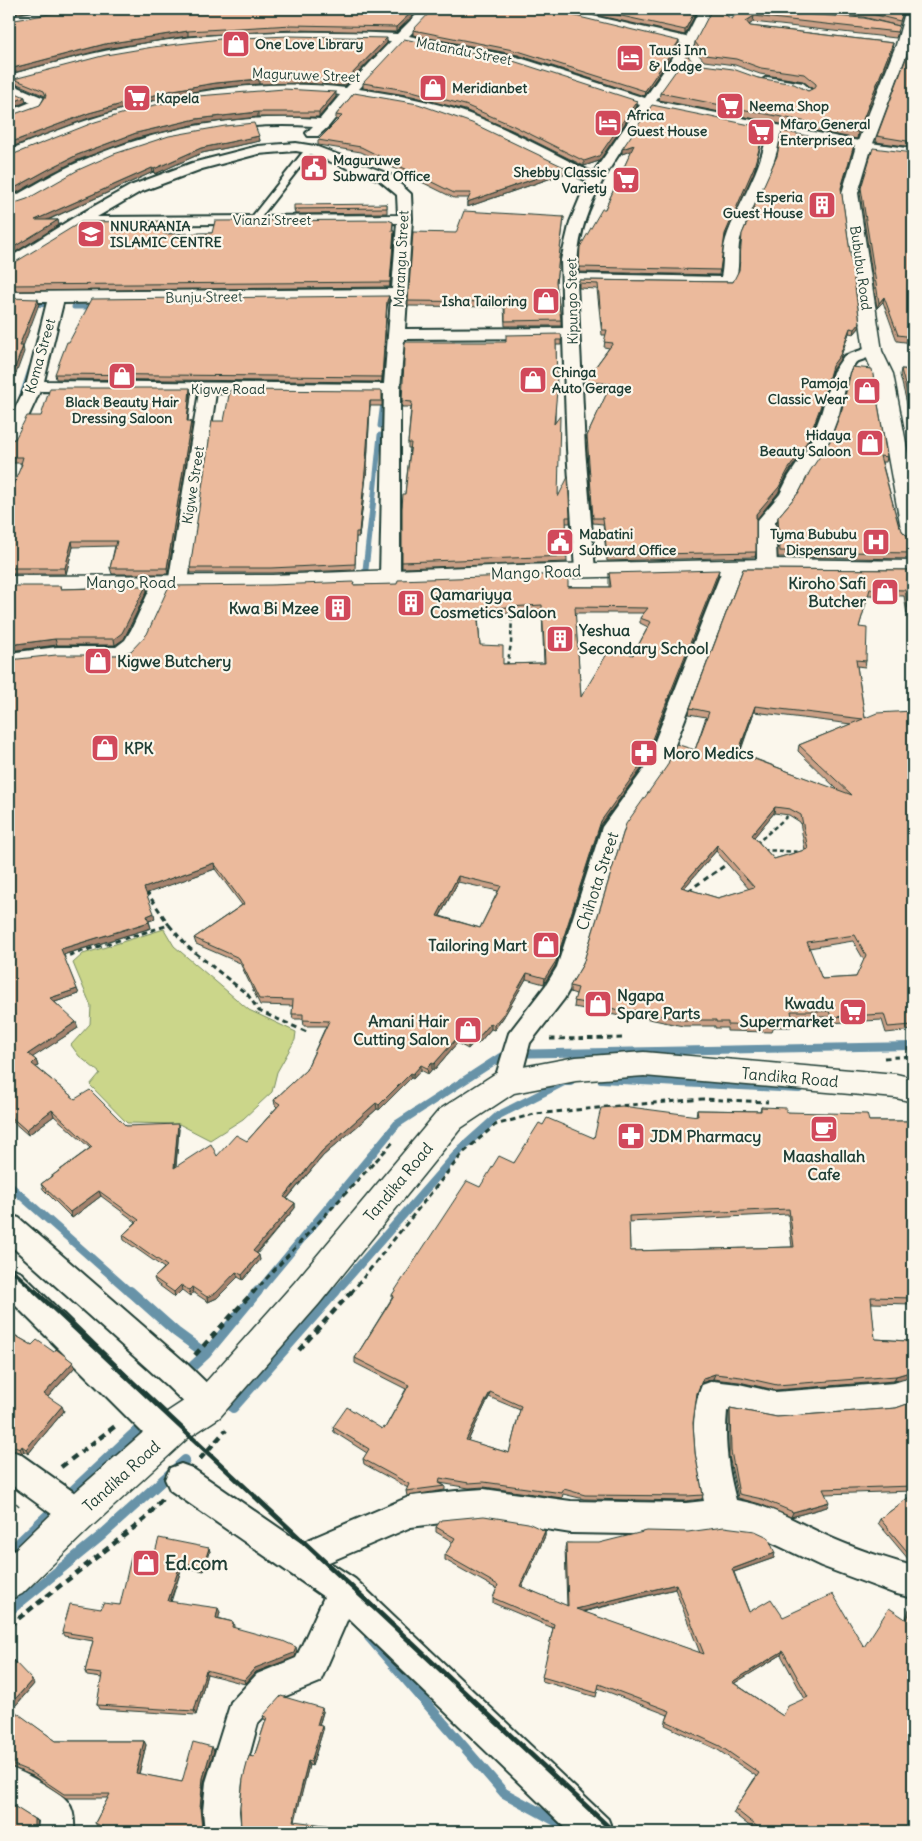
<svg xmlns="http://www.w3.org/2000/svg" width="922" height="1841" font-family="Delius,sans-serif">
	<rect width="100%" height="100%" fill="#fbf7ec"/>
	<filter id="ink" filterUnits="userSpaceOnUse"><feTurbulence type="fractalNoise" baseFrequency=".02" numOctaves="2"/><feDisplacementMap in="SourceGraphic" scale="10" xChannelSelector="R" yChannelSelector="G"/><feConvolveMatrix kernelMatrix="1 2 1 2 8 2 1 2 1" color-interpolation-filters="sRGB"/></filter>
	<g filter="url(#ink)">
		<path fill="#cbd68a" stroke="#758a5f" d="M164,929L174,946L249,1010L296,1032L295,1040L277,1072L272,1092L243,1119L210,1140L179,1124L127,1123L90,1085L100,1073L79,1056L71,1045L90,1024L91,1006L73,963L83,954Z"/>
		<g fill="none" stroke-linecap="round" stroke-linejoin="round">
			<path stroke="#6893a8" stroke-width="5" d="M31,304L51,305L49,311
				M74,307H97
				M20,401L31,367
				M380,426L384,395
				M373,504L380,435"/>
			<path stroke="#6893a8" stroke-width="6" d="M360,574H365L373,503"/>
			<path stroke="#6893a8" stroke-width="8" d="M601,1079L799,1089
				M9,1185L131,1293
				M257,1293L397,1124L505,1054L913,1046
				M335,1293L462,1148L499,1115L564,1082H570"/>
			<path stroke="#6893a8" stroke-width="10" d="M130,1291L176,1332L206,1354
				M193,1366L206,1354L258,1291
				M233,1408L336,1291
				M66,1497L145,1423
				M9,1552L56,1507
				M9,1611L101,1536L185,1460
				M369,1637L504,1793L576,1832"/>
			<defs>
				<path id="lane" d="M737,9H752L788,15L785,17Z
					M307,147L314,149L257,222H251V218Z"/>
				<path id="street" d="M54,9H79L73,13L9,24V16Z
					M422,9H434L409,36L517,57L645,98L682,44L544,11L542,9H562L686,37L700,9H712L692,49L656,101L864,142L913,149V157L864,150L780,134C777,169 751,205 740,239C736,254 742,272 732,285L577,283L585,449L595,570L592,574L585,576L578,574L575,570L567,449L563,338L404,339L400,389V577L397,581L390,583L383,581L380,577L384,394L216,393L188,582L185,586L178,588L170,585C160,609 150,652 121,659H57L9,665V653L57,647H116L125,640L131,630L155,578L162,576L169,578L199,392L40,391L18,439L15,443L9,444V421L26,386L47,302H9V292L392,289L397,223L81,225L14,267L9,268V258L73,218L130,186L192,163L258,146L296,143L315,146L389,174L411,194L412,219L405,329L563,328L561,260L570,222L587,181C544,160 502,136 456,119C423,106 388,100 353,96L329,126L318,136H308L306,133L313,126C235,121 157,136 87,169C64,179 31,204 9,209V199C32,187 55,172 79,162C156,128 237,113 320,119L340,95C269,86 184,97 115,119C97,124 79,130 62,137C45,145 27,155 9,159V150C115,105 230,74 346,88L391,41C301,37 208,38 120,55C83,62 46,74 9,83V75C46,65 82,55 120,48C210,30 305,30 397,34ZM403,42L510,63L640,105L593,173C550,152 508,128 464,112C430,101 394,94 359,89ZM651,108L767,131C763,169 738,203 726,239C722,251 724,265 721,277L577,274C576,207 615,160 651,108ZM296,151L307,153L379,180L397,195L398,215L97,217L140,192L202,169L258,154ZM391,299L384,384L44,381L63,303Z
					M767,77L803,83L814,92L808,96L794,89L763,84L761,81Z
					M9,83L44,98L45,101L40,108L9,119V111L31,102L9,92Z
					M873,346L879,348L881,351L879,354L856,362L849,372L839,414L827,446L807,476L797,496L775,522L777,566L774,570L767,572L760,570L757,566V521L780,494L789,476L809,446L821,414L833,372L844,356Z
					M733,562L740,564L743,568L665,771L624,829L581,969L564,999L530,1043L520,1082L516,1089L507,1092L498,1089L494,1082L509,1033L546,985L557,967L602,827L644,769L723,568L726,564Z
					M9,1215L19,1218L187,1364L219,1395L223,1405L219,1415L208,1419L197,1415L165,1384L9,1244Z
					M9,1267L19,1271L177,1425L181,1435L177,1445L166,1450L155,1445L9,1299Z
					M913,1377V1405L894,1411L775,1420L727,1411C724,1443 728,1469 736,1500C769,1505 795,1521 825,1535C853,1548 884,1558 913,1566V1598L893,1593L821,1566L754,1534L723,1530L686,1535L571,1533L484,1519L456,1521L411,1527L329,1562L355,1579L608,1819L613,1832H570L348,1618L320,1682L281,1698L258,1723L242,1782L239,1811L241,1832H205L203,1811L206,1782L231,1702L257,1674L296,1658L324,1597L170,1490L165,1479L170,1468L181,1464L192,1468L301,1543L411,1496L456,1491L484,1489L571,1501L686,1503L704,1501C696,1465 687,1421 702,1385L713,1381L739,1384L775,1392L894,1383Z
					M9,1450L20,1454L89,1503L94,1514L89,1525L78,1530L67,1525L9,1483Z
					M9,1767C20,1771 30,1776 40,1782C64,1796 76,1801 74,1832H38L39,1821L9,1804Z"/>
				<path id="secondary" d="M906,9H913V33L910,45L872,146L858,193L882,351L893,374L913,480V540L905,539L902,534L873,374L864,351L842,193L856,146L896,45Z
					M767,559L913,561V575L767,573L517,579L272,589L9,590V576L272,575L517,565Z
					M644,1052L896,1074L913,1078V1102L896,1098L644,1076L576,1081L514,1093L461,1128L319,1304L220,1417L188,1438L91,1527L22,1594L9,1600V1555L65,1501L164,1414L196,1393L295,1282L439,1110L496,1073L507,1070L576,1057Z"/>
			</defs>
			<use href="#lane" stroke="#1f3d34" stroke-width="4"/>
			<use href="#street" stroke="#1f3d34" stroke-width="4"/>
			<use href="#secondary" stroke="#1f3d34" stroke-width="3"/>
			<path stroke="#1f3d34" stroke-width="2.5" stroke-dasharray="4.5 3" stroke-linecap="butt" d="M507,666L511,644L512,610
				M756,844L792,812
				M763,850L802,852"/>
			<path stroke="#1f3d34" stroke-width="3" stroke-dasharray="5.5 4" stroke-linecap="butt" d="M146,891L169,925
				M688,891L730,862
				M60,958L169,925L188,947L248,995L259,1011L307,1032
				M550,1039L626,1038
				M884,1058L913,1056
				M253,1293L395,1140
				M351,1293L463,1153L495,1125L534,1114L618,1106L703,1099L768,1102"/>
			<path stroke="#1f3d34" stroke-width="4.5" stroke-dasharray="7 5" stroke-linecap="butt" d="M299,1350L352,1291
				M195,1355L254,1291
				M200,1459L226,1430
				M61,1467L118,1424
				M9,1514L18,1504
				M9,1626L145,1519L163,1498"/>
			<use href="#lane" fill="#fbf7ec" fill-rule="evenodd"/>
			<use href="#street" fill="#fbf7ec" fill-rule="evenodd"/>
			<use href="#secondary" fill="#fbf7ec" fill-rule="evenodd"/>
			<path stroke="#1f3d34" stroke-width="4" d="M9,1267L37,1293"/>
			<path stroke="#1f3d34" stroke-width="5" d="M35,1291L614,1832"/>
		</g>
		<path fill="#caa086" stroke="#1f3d34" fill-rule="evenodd" d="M420,9L396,32L293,30L188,36L105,49L9,74V21Z
			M569,9H698L685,35Z
			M740,9L898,32L896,38L753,22L749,25L750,26L893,43L892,50L857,139L659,100L660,93L695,64L758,78L808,91L813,89L803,81L760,74L735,65L704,61L694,49L695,42L732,19Z
			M775,9H904L899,26L863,17L775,10Z
			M413,30L679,45L644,96L518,55L413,35Z
			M913,39V147L876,142L877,136Z
			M387,43L345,86L303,83L259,84L216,88L173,95L89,118L40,105L45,96L15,83L14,79Z
			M363,83L637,101V106L599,161L584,166L514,131L465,110L412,96L363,88Z
			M354,93L566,168V173L467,207V202L469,198H454L361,152L318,145V140L338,120H336V115Z
			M336,97L319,117H258L197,124L137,138L78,160L52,173L9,197V156Z
			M765,128L754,172L724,239L719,275L579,272L580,247L605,209L632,150L622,154V149Z
			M259,136L260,141L202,153L155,174L153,172L48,220H58L59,225L9,205Z
			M854,145L841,190L860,323L859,328L854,334L849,333L839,361L831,371L819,413L807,445L787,475L778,493L756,519V552L755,557L607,561L603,524L593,523L586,441L587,436L609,389L585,386V381L609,348L604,347L606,335H602L597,289L579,288V280L733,282Z
			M913,153V343L897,341L883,302L877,308L860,193L861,188Z
			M387,204V213L295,214L294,209Z
			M564,217L556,283L561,320V326H505L504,307L408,306V301L456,233Z
			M393,222V231H394V236L390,287L9,291V264L167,226L166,234L212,233Z
			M389,296V301L387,306L382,382L56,379L55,374Z
			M561,334V345H556L555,423L558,497L570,517V523H566L567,562L402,568V508L405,494L410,448H408V443L411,407H402V401L506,342Z
			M901,369L913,370V428L900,375Z
			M382,391V406H370L367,467L359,537H356L355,570L272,573H191L190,568L224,421Z
			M191,394L188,421L192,426L168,574H112L110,568L115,546L73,547L66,574H9V495L21,467V463H9V440L15,439L41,416Z
			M830,441L887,457L886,462H882L899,527L906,535L913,536V559L778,557L777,523L778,517L800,491Z
			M743,569L913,570V614H907L904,596L868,595L859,627L866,661L865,667L857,666L865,718L909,711L910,705H913V1030L886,1033L882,1020L829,1023L828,1017H792L793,1021L791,1027H774L772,1032L727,1031V1028H715V1026H683L620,1013V1016L574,1007L576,994L570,992V986L583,964L695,750L706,717L689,714L690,708ZM754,712L851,724L799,745L798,751L839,791L740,753ZM774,813L789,815L800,822L805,850L774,859L754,837ZM716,851L749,889L718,898L684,888ZM853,941L864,960L856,977L822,979L809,948Z
			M609,573L718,576L642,768L600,826L555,966L544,984L526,979L503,1018L494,1030L491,1029L478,1044L474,1042L468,1049L457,1043L434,1070L432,1069L428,1074L421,1070L413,1079L411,1078L379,1110L377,1109L323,1156L287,1199L295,1203V1208L257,1254L260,1260L243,1280L238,1277L217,1298L208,1302L193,1292L190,1296L182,1290L175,1297L156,1283L154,1278L164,1268L124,1240L123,1235L136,1222L101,1196L72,1218L43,1189L41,1184L90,1148L54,1116L28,1135L11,1120L9,1122V660L120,655L354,585L609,587ZM542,611L544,663L503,664L480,645L478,615ZM575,613H644L640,618V623L648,627L633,655L581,697ZM215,869L242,905L194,938L196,944L240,963L260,1005L293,1006L292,1014L293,1019H303L304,1026H326L306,1070L274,1100L275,1105L277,1107L247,1141L217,1156L176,1167L179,1129L126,1126L75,1099L36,1067L38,1066L36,1060L32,1057L78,1028L55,1002L79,994L63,955L151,928L149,921L155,919L146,893ZM458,882L498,891L480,928L440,916Z
			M61,586V589L146,586L147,591L124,639L115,645H57L9,651Z
			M761,1107L786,1112L869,1121H913V1304L871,1303L875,1339L907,1341L913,1340L894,1381L775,1390L739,1382L713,1379L701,1383L696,1396L693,1423L695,1453L703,1495L702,1499L686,1501L584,1499L563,1494L562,1498L484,1487L469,1488L440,1483L445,1486V1490L407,1496L406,1491L408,1488L364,1464L363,1459L367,1453L334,1432L333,1427L382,1429L385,1428L406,1389L355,1363V1358L392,1298V1295L480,1187L514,1163L543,1125L594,1138L696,1116L697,1110L760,1111ZM788,1214L792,1247L630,1251L629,1222ZM489,1397L520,1410L509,1453L468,1441Z
			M9,1332L32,1345L54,1352L73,1362L75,1367L48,1397L64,1411L28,1454L24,1451L22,1453L9,1449Z
			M913,1402V1491L825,1494L827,1507L791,1517L760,1504L738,1498L729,1456V1413L730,1408L777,1417L896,1408Z
			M913,1494V1560L912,1558L909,1560L878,1523L880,1519Z
			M436,1527L545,1531V1536L522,1587L567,1606L565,1548L566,1543L774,1558L734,1572L749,1612L783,1617L864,1647L906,1619L909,1609L912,1605L913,1832H757L733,1813L756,1776L718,1750L665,1725L668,1715L598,1688L596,1697L542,1681L553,1628L493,1603V1598L497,1589L445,1560V1555L453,1542L436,1532ZM675,1589L700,1653L583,1612ZM781,1655L805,1699L783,1716L734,1683Z
			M209,1548L210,1552L204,1571L182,1567L171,1602L220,1612L218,1618L233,1622L234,1626V1628L297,1651L295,1657L256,1672L245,1684L207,1674L196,1715L99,1709L97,1705L102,1678L87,1676L85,1672L93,1641L64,1636L62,1632L101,1609L120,1605L154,1556Z
			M9,1664L34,1684L12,1710L56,1741H144L146,1745L139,1774L182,1782L212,1747L214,1751L204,1782L201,1811L203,1830H241L254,1757L266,1720L264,1719L263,1716L323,1712L319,1726L323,1730L312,1766L309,1765L294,1822L332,1826L333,1830L332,1832L104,1830L97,1826L95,1823L108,1798H66L33,1776L9,1766Z"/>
		<path fill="#a4826d" stroke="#1f3d34" d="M16,9H44L9,15V10Z
			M415,9H420L396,32V27Z
			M696,9H698L685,35V30Z
			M754,16L753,22L745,28L746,21Z
			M188,31V36L105,49L9,74V69L105,44Z
			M387,38V43L345,86V81Z
			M679,41V45L644,96L645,91Z
			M893,43L892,50L857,139L858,132Z
			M259,79V84L216,88L173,95L89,118L9,148V143L89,113L173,90L216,83Z
			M336,92V97L319,117V112Z
			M25,97L26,102L9,109V104Z
			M637,101V106L599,161L584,166V161Z
			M258,112V117L197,124L137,138L78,160L52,173L9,197V191L51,168L77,155L136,133L196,119Z
			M765,128L754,172L724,239L725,234Z
			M259,136L260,141L202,153L155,174L154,169L201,148Z
			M634,145V150L622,154V149Z
			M854,145L853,150L840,193L841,188Z
			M152,168L153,172L36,225L35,220Z
			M566,168V173L467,207V202Z
			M58,220L59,225L9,256V250Z
			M167,221V226L164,240V234Z
			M394,231V236L390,287V282Z
			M389,296V301L387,306L382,382L387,301Z
			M884,297L883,302L877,308L879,303Z
			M38,299L39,304L21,352L19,346Z
			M860,323L859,328L854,334L855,329Z
			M850,328L849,333L839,361L831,371L819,413L807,445L787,475L778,493L756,520V514L788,470L832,366Z
			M23,346L24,352L9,393V384Z
			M190,388L191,394L187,426V421Z
			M370,401L367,467L359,537V532Z
			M191,421L192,426L168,574L167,568Z
			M72,541L73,547L66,574L65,568Z
			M719,570L718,576L642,768L600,826L555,966L544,984L545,978L601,821Z
			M146,586L147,591L124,639L115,645L114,639Z
			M55,639L57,645L9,651V645Z
			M755,706L754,712L737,759L738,753Z
			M775,807L774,813L751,841L752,835Z
			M717,845L716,851L680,893L681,887Z
			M214,863L215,869L145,894L144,888Z
			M458,876V882L437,921V916Z
			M154,913L155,919L148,921L147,916Z
			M149,922L151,928L62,955L61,949Z
			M527,973L526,979L503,1018L494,1030V1025Z
			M77,989L79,994L52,1003L50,998Z
			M76,1022L78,1028L30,1059L28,1054Z
			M491,1023V1029L478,1044V1038Z
			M474,1036V1042L468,1049V1044Z
			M457,1038V1043L434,1070V1064Z
			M36,1060L38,1066L33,1069L32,1064Z
			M432,1063V1069L428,1074L427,1068Z
			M421,1065V1070L413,1079V1074Z
			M411,1073V1078L379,1110V1105Z
			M376,1103L377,1109L323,1156L284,1202V1197L322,1151Z
			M52,1110L54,1116L28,1135L26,1130Z
			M178,1124L179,1129L175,1174L174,1168Z
			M99,1191L101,1196L72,1218L70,1212Z
			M295,1203V1208L254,1256L253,1251Z
			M259,1255L260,1260L243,1280L242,1275Z
			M236,1272L238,1277L217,1298L208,1302L207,1297Z
			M181,1285L182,1290L175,1297L174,1292Z
			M192,1287L193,1292L190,1296L189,1290Z
			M73,1362L75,1367L46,1399L44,1394Z
			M913,1371V1376L894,1381L896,1376Z
			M715,1374L713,1379L701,1383L696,1399L703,1378Z
			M490,1392L489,1397L466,1445V1440Z
			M62,1406L64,1411L28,1454L26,1449Z
			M22,1446L24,1451L22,1453L20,1449Z
			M829,1502L827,1507L791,1517L793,1512Z
			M545,1531V1536L520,1591V1586Z
			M209,1548L210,1552L204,1571L203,1567Z
			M775,1553L774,1558L731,1573L732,1569Z
			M181,1562L182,1567L169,1605L168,1601Z
			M676,1584L675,1589L576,1613V1609Z
			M218,1608L220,1612L218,1622L216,1618Z
			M296,1647L297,1651L295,1657L256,1672L245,1684L244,1680L255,1668Z
			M783,1651L781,1655L730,1686L732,1682Z
			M206,1670L207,1674L196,1715L194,1711Z
			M32,1680L34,1684L11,1711L9,1706Z
			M322,1708L323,1712L318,1729L317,1725Z
			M322,1726L323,1730L312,1766L311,1762Z
			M144,1741L146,1745L138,1777L136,1773Z
			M212,1747L214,1751L204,1782L201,1811L203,1832L202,1829L200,1808L203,1778Z
			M308,1761L309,1765L294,1825L293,1821Z
			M34,1819L37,1822V1832H32Z"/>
		<path fill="#ebba9c" stroke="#1f3d34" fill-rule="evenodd" d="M75,9H415L396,27L292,25L188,31L105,44L9,69V21L73,10Z
			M433,9H546L679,41L645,91L518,51L413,30Z
			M590,9H696L685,30Z
			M712,9H716L732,19L740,9L768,13L771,10L801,14L864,18L899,26L897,32L754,16L746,21L750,26L893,43L858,132L660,93L687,55L695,64L733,69L758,78L794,84L808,91L816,87V84L804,74L761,68L736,59L705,55L695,42Z
			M820,9H904L900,21L864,12Z
			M289,36L387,38L345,81L302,78L259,79L216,83L173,90L89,113L9,143V116L40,105L46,96L44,91L14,79L106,55L153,47L220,39Z
			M404,39L510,60L637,101L599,156L584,161L514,126L465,105L412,91L363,83Z
			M913,39V142L877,136L913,40Z
			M284,89L336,92L319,112H258L196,119L136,133L77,155L51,168L9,191V156L95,122L141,108L198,96Z
			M9,90L25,97L9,104Z
			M354,93L418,104L472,123L566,168L467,202L471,193H454L361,147L318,140L342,116L336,115Z
			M652,105L765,128L754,167L725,234L720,270L579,267L580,247L602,209H605L634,145L622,149Z
			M254,123L259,136L201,148L154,169L152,168L35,220H58L9,250V205L27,199L78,170L114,154L169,136L225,126Z
			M782,131L854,145L841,188L860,323L855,329L850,328L840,355L832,366L820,408L808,440L788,470L779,487L756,514V552L607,555L603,518H593L587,436L611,384L585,381L613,343L604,342L607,330H602L598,284L579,283V280L733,282L739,270L742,234L777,156Z
			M873,148L913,153V337L898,335L884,297L879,303L861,188Z
			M387,204V208L294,209V205Z
			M464,211L564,217L556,282L561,320L505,321V302L408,301L413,232L456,233Z
			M388,220L393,222L392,231H394L390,282L9,285V264L14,263L81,222L167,221L164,234L212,233L215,221Z
			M389,296L387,301L382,377L55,374L67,342H69L92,299Z
			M9,298L38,299L19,346H23L9,384Z
			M561,334L562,340H556L557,391L554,424L560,416L558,497L568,477L570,517H566L567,556L402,562V508L403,494H405L411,443H408L412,402L402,401L405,342H506V335Z
			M852,367L872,369L887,457L880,456L899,527H901L902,531L906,535L913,536V553L780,551L778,517L800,491L810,471L830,441L842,409Z
			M901,369L913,370V417Z
			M50,388H190L187,421H191L167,568H110L117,541H72L65,568H9V495L22,464H21L23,457H9V440L15,439L27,416H41Z
			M230,390L382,391V401H370L366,461L359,532H356L355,564L271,568H190L212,421H224Z
			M743,569L913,570V608H908L905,590L870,589L859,627L867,628L866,661L856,660L865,718L877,713L913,711L910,705H913V1025L888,1027L884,1014L831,1017L829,1011H791L793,1021H773L774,1026L728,1025V1022H716V1020H684L621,1008L620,1010L574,1001L578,988L570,986L583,964L626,824L667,766L676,744L695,750L709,712L690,708ZM755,706L863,719L799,745L852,795L738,753ZM775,807L790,809L801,815L808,849L774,859L752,835ZM717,845L754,887L718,898L681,887ZM855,935L866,955L856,977L822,979L807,942Z
			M719,570L643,762L601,821L556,961L545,978L527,973L504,1013L494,1025L491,1023L478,1038L474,1036L468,1044L457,1038L434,1064L432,1063L427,1068L421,1065L413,1074L411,1073L379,1105L376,1103L322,1151L284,1197L295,1203L253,1251L259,1255L242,1275L236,1272L216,1293L207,1297L192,1287L189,1290L181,1285L174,1292L154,1278L167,1266L123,1235L139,1220L99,1191L70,1212L41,1184L92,1147L52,1110L26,1130L9,1115V660L56,655H120L131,651L147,634L169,586L271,585L354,582L353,585L397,584L398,580L568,574V587H611L609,573ZM542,605L545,663L503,664V646L480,645L477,609ZM575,607L648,608L640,618L651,622L633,655L610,649L581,697ZM214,863L244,904L194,938L239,958L259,999L293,1000L292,1014H303V1020L329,1021L306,1070L274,1100L280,1104L247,1141L236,1135L217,1156L211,1144L174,1168L178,1124L126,1126L90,1090L75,1099L32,1064L36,1060L28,1054L76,1022L50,998L77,989L61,949L149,922L147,916L154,913L144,888ZM458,876L501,886L480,928L437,916Z
			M9,586H61L60,589L106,588V586H146L122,633L114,639H55L9,645Z
			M622,1106L698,1116L697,1110L761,1111V1107L786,1108V1112L867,1114L869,1121H913V1298L871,1297L875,1339L907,1341L913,1340V1371L896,1376L777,1385L741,1377L715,1374L703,1378L697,1393L693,1423L695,1453L703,1495L687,1496L585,1495L564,1489L562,1493L484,1482L469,1483L440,1478L439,1483L445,1486L406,1491L409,1484L363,1459L369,1449L333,1427L347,1407L382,1429L383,1427L385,1428L409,1385L355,1358L394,1296L392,1295L467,1181L480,1187L499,1156L514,1163L539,1123L543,1125L547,1118L594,1138L601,1108ZM789,1209L794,1247L630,1251L629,1216ZM490,1392L521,1406L509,1453L466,1440Z
			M9,1332L32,1345L37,1340L54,1352L56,1349L73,1362L44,1394L62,1406L26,1449L22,1446L20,1449L9,1445Z
			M913,1402V1486L823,1489L829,1502L793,1512L762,1499L739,1494L731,1451L730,1408L777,1417L896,1408Z
			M913,1494V1554L911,1556L880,1519Z
			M484,1516L528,1523L545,1531L520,1586L568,1606L566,1543H599L647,1531L688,1532L724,1527L755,1531L768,1537L775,1553L732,1569L749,1612L771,1599L783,1617L833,1594L864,1647L889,1608L907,1620L912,1605H913V1832H764L735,1809L759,1773L720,1746L666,1721L670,1711L599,1684L597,1693L542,1677L554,1624L493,1598L498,1585L445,1555L455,1538L436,1527L441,1520ZM676,1584L704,1654L576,1609ZM783,1651L808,1697L788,1706L783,1716L732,1682Z
			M159,1538L209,1548L203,1567L181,1562L168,1601L218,1608L216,1618L233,1622L232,1627L283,1641L296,1647L294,1653L255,1668L244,1680L206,1670L194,1711L97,1705L102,1674L85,1672L94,1637L62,1632L70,1604L101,1609L103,1603L120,1605L132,1553L154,1556Z
			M13,1660L32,1680L9,1706V1664Z
			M281,1696L322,1708L317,1725L322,1726L311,1762L308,1761L293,1821L332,1826L331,1832H103L105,1828L95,1823L110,1794H64L31,1772L9,1763V1707L56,1741H144L136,1773L182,1782L193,1742L212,1747L203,1778L200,1808L202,1829L203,1830H241L240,1807L243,1779L249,1756L254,1757L267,1717L263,1716Z
			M9,1803L34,1819V1830L32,1832H9Z"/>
	</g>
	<defs>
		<symbol id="shop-square" viewBox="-11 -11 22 22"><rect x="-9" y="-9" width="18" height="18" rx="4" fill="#d1495b" stroke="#fbf7ec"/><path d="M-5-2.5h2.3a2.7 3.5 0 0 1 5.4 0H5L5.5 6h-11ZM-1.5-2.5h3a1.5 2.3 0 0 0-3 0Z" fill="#fff"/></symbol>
		<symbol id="hotel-square" viewBox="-11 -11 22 22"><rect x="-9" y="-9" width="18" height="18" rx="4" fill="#d1495b" stroke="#fbf7ec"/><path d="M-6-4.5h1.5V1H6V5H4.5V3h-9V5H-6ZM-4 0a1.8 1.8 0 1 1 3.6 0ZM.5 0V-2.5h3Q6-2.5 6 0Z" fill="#fff"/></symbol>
		<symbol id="supermarket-square" viewBox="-11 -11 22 22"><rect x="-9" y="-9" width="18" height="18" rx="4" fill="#d1495b" stroke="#fbf7ec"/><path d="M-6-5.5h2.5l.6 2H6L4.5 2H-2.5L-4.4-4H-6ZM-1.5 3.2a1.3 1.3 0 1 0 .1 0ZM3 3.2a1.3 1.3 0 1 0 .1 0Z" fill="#fff"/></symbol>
		<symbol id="civic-square" viewBox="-11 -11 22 22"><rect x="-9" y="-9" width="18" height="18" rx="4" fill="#d1495b" stroke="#fbf7ec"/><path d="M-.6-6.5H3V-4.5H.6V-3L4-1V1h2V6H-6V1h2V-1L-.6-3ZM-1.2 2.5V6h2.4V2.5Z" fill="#fff"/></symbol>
		<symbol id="building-square" viewBox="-11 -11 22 22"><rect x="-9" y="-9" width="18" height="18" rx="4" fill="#d1495b" stroke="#fbf7ec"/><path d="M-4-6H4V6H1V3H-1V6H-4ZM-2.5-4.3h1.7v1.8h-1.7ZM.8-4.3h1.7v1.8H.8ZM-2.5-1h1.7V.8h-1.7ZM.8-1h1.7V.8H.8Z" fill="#fff"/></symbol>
		<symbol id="school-square" viewBox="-11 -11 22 22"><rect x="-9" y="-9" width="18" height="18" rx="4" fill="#d1495b" stroke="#fbf7ec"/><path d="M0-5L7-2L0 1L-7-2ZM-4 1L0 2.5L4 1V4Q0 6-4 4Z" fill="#fff"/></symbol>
		<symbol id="hospital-square" viewBox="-11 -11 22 22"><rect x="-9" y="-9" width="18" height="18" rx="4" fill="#d1495b" stroke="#fbf7ec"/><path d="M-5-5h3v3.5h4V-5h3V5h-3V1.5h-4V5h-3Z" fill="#fff"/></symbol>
		<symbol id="pharmacy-square" viewBox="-11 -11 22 22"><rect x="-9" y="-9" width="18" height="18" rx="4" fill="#d1495b" stroke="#fbf7ec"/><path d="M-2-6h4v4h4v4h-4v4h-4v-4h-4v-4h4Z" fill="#fff"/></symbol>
		<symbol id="cafe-square" viewBox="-11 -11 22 22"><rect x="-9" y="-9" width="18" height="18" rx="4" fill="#d1495b" stroke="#fbf7ec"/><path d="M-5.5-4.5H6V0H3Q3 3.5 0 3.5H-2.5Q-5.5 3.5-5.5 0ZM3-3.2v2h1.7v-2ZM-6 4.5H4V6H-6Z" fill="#fff"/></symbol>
	</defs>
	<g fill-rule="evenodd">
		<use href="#shop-square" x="220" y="28" width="32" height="32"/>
		<use href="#hotel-square" x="614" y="42" width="32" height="32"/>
		<use href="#shop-square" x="417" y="72" width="32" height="32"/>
		<use href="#supermarket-square" x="121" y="82" width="32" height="32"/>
		<use href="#supermarket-square" x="714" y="90" width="32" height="32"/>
		<use href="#hotel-square" x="592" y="107" width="32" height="32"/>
		<use href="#supermarket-square" x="745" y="116" width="32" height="32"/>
		<use href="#civic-square" x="298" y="152" width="32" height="32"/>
		<use href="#supermarket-square" x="610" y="164" width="32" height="32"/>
		<use href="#building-square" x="806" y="189" width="32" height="32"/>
		<use href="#school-square" x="75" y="218" width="32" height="32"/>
		<use href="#shop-square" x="530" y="285" width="32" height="32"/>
		<use href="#shop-square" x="106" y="360" width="32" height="32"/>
		<use href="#shop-square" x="517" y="364" width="32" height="32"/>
		<use href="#shop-square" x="851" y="375" width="32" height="32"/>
		<use href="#shop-square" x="854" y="427" width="32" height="32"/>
		<use href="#civic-square" x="544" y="526" width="32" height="32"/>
		<use href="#hospital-square" x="860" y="526" width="32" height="32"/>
		<use href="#shop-square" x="869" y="576" width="32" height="32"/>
		<use href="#building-square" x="395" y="587" width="32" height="32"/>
		<use href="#building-square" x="322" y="592" width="32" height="32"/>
		<use href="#building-square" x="544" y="623" width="32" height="32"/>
		<use href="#shop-square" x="82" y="645" width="32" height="32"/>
		<use href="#shop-square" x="89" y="732" width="32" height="32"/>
		<use href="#pharmacy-square" x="628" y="737" width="32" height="32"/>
		<use href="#shop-square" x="530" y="929" width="32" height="32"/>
		<use href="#shop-square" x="582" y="988" width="32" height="32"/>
		<use href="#supermarket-square" x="837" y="996" width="32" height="32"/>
		<use href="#shop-square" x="452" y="1014" width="32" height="32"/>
		<use href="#cafe-square" x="808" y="1113" width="32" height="32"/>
		<use href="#pharmacy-square" x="615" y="1120" width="32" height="32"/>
		<use href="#shop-square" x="130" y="1547" width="32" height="32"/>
	</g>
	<g text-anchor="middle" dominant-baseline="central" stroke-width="4.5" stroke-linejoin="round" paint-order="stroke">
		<g font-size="14" font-weight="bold" fill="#1f3d34" stroke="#fbf7ec" text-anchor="start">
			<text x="255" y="44">One Love Library</text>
			<text x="649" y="50">Tausi Inn<tspan x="649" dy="16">&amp; Lodge</tspan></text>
			<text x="452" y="88">Meridianbet</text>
			<text x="156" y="98">Kapela</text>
			<text x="749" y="106">Neema Shop</text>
			<text x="627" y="115">Africa<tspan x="627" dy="16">Guest House</tspan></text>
			<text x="780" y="124">Mfaro General<tspan x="780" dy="16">Enterprisea</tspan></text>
			<text x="333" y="160">Maguruwe<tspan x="333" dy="16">Subward Office</tspan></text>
			<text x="607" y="172" text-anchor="end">Shebby Classic<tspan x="607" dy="16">Variety</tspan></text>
			<text x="803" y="197" text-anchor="end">Esperia<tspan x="803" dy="16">Guest House</tspan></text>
			<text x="110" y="226">NNURAANIA<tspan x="110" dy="16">ISLAMIC CENTRE</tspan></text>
			<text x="527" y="301" text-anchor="end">Isha Tailoring</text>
			<text x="552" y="372">Chinga<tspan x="552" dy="16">Auto Gerage</tspan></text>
			<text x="848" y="383" text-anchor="end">Pamoja<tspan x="848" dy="16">Classic Wear</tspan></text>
			<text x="122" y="402" text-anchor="middle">Black Beauty Hair<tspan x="122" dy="16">Dressing Saloon</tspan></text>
			<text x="851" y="435" text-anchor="end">Hidaya<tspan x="851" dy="16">Beauty Saloon</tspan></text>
			<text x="579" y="534">Mabatini<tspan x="579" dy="16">Subward Office</tspan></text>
			<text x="857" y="534" text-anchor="end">Tyma Bububu<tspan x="857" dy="16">Dispensary</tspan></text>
		</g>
		<g font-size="14" fill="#1f3d34" stroke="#fbf7ec">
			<text transform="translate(464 51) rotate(11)">Matandu Street</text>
			<text transform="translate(306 75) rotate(2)">Maguruwe Street</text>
			<text x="272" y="220">Vianzi Street</text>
			<text transform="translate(401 259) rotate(-87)">Marangu Street</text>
			<text transform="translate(861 268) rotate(82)">Bububu Road</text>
			<text transform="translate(204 297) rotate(-1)">Bunju Street</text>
			<text transform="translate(572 301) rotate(-91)">Kipungo Steet</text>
			<text transform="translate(40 356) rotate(-74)">Koma Street</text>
			<text x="228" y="389">Kigwe Road</text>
			<text transform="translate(193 485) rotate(-81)">Kigwe Street</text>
		</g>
		<g font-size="16" fill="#1f3d34" stroke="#fbf7ec">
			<text transform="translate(536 572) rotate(-2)">Mango Road</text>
			<text x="131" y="582">Mango Road</text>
			<text transform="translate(597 881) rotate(-72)">Chihota Street</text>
			<text transform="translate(790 1077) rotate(5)">Tandika Road</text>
			<text transform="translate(398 1182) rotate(-50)">Tandika Road</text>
			<text transform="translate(121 1476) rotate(-42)">Tandika Road</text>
		</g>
		<g font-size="16" font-weight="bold" fill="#1f3d34" stroke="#fbf7ec" text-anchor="start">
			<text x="866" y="583" text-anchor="end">Kiroho Safi<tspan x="866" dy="18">Butcher</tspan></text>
			<text x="430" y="594">Qamariyya<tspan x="430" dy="18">Cosmetics Saloon</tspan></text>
			<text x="319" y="608" text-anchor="end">Kwa Bi Mzee</text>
			<text x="579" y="630">Yeshua<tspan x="579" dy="18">Secondary School</tspan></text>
			<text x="117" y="661">Kigwe Butchery</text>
			<text x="124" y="748">KPK</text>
			<text x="663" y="753">Moro Medics</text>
			<text x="527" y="945" text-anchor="end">Tailoring Mart</text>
			<text x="617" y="995">Ngapa<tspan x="617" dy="18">Spare Parts</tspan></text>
			<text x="834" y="1003" text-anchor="end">Kwadu<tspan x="834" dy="18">Supermarket</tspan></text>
			<text x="449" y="1021" text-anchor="end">Amani Hair<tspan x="449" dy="18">Cutting Salon</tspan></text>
			<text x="650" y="1136">JDM Pharmacy</text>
			<text x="824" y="1156" text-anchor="middle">Maashallah<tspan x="824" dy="18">Cafe</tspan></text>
		</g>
		<g font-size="19" font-weight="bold" fill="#1f3d34" stroke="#fbf7ec" text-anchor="start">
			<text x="165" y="1563">Ed.com</text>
		</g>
	</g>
	<rect width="922" height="1841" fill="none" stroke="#fbf7ec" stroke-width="30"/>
	<rect x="15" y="15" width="892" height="1811" fill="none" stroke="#1f3d34" stroke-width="2" filter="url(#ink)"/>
</svg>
